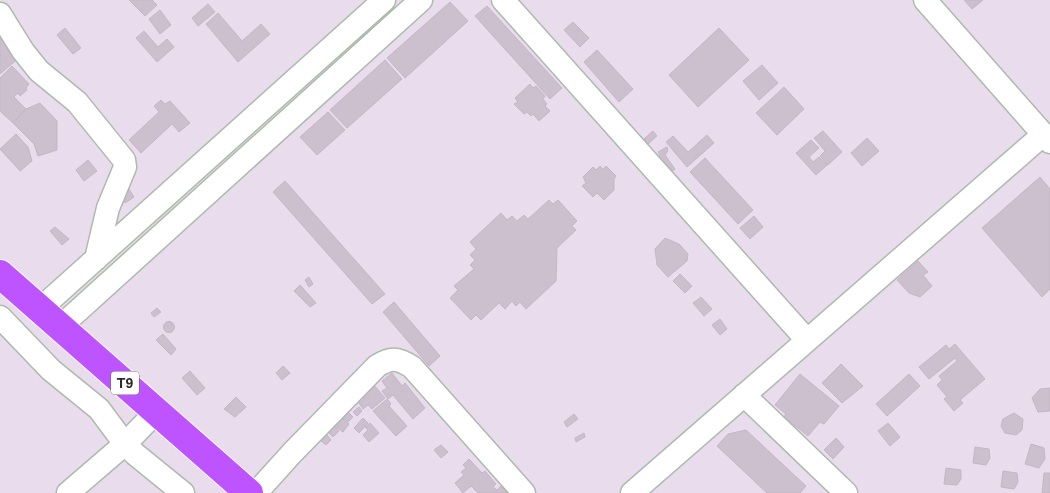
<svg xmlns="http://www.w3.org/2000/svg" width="1050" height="493" font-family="Arial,sans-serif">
	<rect width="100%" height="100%" fill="#e9dced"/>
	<path fill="#ccc0ce" stroke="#c5b5c8" d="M129,0H152L157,5L145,16Z
		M964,0H983L972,9Z
		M450,2L468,21L405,78L387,58Z
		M208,4L215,12L198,26L192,18Z
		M487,6L562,88L550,99L475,16Z
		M160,10L171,25L160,34L149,19Z
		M218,13L242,41L261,24L270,34L238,62L206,24Z
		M573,22L589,38L580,47L564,30Z
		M65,28L81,48L73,54L57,35Z
		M719,28L749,60L698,107L669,75Z
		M144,31L158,47L167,39L174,47L157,62L136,38Z
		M0,36L19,58L0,74Z
		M597,50L633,89L619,102L584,62Z
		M385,60L402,79L347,128L330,110Z
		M762,65L778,83L759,100L743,81Z
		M12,66L29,84L26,88L27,90L20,96L18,93L14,97L26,109L13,123L0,111V78Z
		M530,84L533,88L536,86L545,96L543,99L547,104L545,106L550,111L539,121L533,114L531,116L527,112L524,114L514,104L518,102L515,98Z
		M784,87L804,109L777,135L756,113Z
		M161,100L165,104L170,101L190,123L179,132L172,124L141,153L129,140L159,112L154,106Z
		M40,103L57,121V150L38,156L34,144L13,123L26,109Z
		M328,112L345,130L317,155L300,137Z
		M653,131L657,136L648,144L644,139Z
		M823,131L842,152L828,165L820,156L825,151L814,138Z
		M16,134L28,147L32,161L20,171L0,149Z
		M707,135L714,143L687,167L666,142L673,136L688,152Z
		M867,138L879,151L862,166L851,153Z
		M811,140L819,148L809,157L813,162L819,157L827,165L816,175L796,153Z
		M667,147L668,151L665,155L675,169L668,175L658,157L660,155L658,152Z
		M705,158L753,210L738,224L690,172Z
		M88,160L97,171L84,181L76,170Z
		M600,166L603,169L606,166L616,176L614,179V190L604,200L597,193L593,197L582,186L586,183L583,177L593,167L596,170Z
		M1040,177L1050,189V289L1042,297L982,228Z
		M285,181L385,294L372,304L273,192Z
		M129,189L134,197L125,203L120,196Z
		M549,200L553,204L558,200L577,221L572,226L576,230L557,248L556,281L526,309L520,302L516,306L512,301L505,309L499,303L481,320L476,315L471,320L450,298L458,290L454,286L474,269L470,265L475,260L470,255L476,249L470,242L501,213L507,220L512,216L517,221L524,215L528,219Z
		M754,216L763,227L750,239L740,228Z
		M55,227L69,239L62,245L50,231Z
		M665,238L679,244L688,254L687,261L668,277L657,265L655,249Z
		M918,261L928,272L923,275L932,286L920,297L909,293L897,280Z
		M680,274L692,286L685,293L673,281Z
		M309,277L313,284L309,287L305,280Z
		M300,285L316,303L310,307L294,291Z
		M701,297L712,309L704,316L693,303Z
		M394,302L440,356L429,366L383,312Z
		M157,308L161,312L154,317L151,313Z
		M720,319L727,329L720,335L712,325Z
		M163.5 327a5.5 5.5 0 1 1 11 0a5.5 5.5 0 1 1-11 0Z
		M163,334L176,349L171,355L156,340Z
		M955,344L985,379L960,400L963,403L954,411L944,399L947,397L937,385L942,380L939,376L957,361L955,358L929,379L919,367L946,345L949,349Z
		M841,364L863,386L842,403L822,383Z
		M283,366L290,373L282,380L276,373Z
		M190,371L205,388L197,395L182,378Z
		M392,373L402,386L405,383L425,408L413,419L393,395L388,399L382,391L387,388L382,381Z
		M800,374L839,406L824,424L820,422L808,436L784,417L786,414L775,405Z
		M909,374L920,386L887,416L876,404Z
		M374,385L385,398L372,409L368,405L363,409L359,403L364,399L361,396Z
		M1050,388V411L1038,412L1032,398L1040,389Z
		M236,397L246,407L235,417L224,409Z
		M387,399L391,404L389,406L407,426L396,436L373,411Z
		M359,407L362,411L357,416L353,412Z
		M348,412L353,417L348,422L343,418Z
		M1014,413L1023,419L1022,430L1016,435L1005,433L1001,426L1003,419Z
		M574,414L578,419L567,427L564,422Z
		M340,417L349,424L343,432L334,425Z
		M363,418L368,423L359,433L354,428Z
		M370,423L379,433L369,442L363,435L368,430L365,427Z
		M888,423L900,437L890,446L878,431Z
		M334,425L339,431L333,437L328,432Z
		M746,430L806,486L800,493H767L717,446L728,434Z
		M584,433L585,437L576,442L575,438Z
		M327,435L331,440L326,445L321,441Z
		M836,438L844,447L833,459L824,450Z
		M1031,444L1044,448L1045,459L1039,468L1025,464Z
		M441,445L448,452L441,458L434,450Z
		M975,447L989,449L990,458L986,465L973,463Z
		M469,459L482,473L485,471L496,484L493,487L497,490L501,486L507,493H478L471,486L463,493L455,483L464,475L461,472L466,468L463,465Z
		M946,468L961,470V479L957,485L944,484Z
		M1003,471L1017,473L1018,482L1014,489L1001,487Z
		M1044,473H1050V493H1042Z"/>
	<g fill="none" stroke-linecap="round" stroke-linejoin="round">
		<defs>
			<path id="minor" d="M503,0L806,339
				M925,0L1050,142
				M0,14L23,51L39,71L77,102L124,160L125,167L108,208L96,259
				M40,309L384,0
				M0,317L51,370L99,409L125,444L135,454L183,493
				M60,327L421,0
				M744,395L846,493
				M68,493L125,444L157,411
				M256,493L292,453L377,366C391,357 398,358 412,367L524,493
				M632,493L1044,134"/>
			<path id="highway" d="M0,274L249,493"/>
		</defs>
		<use href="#minor" stroke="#acbbac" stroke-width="25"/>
		<use href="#highway" stroke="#fff" stroke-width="30"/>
		<use href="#minor" stroke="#fff" stroke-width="22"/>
		<use href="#highway" stroke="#bd54ff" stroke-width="28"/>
	</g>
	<g text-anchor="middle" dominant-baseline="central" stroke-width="4" stroke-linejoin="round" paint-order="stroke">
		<rect fill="#fff" stroke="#6a6a6a" stroke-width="1" x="111" y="371.5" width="28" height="23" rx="4"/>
		<g font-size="14" font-weight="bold" fill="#2a2a2a">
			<text x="125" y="383">T9</text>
		</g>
	</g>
</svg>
